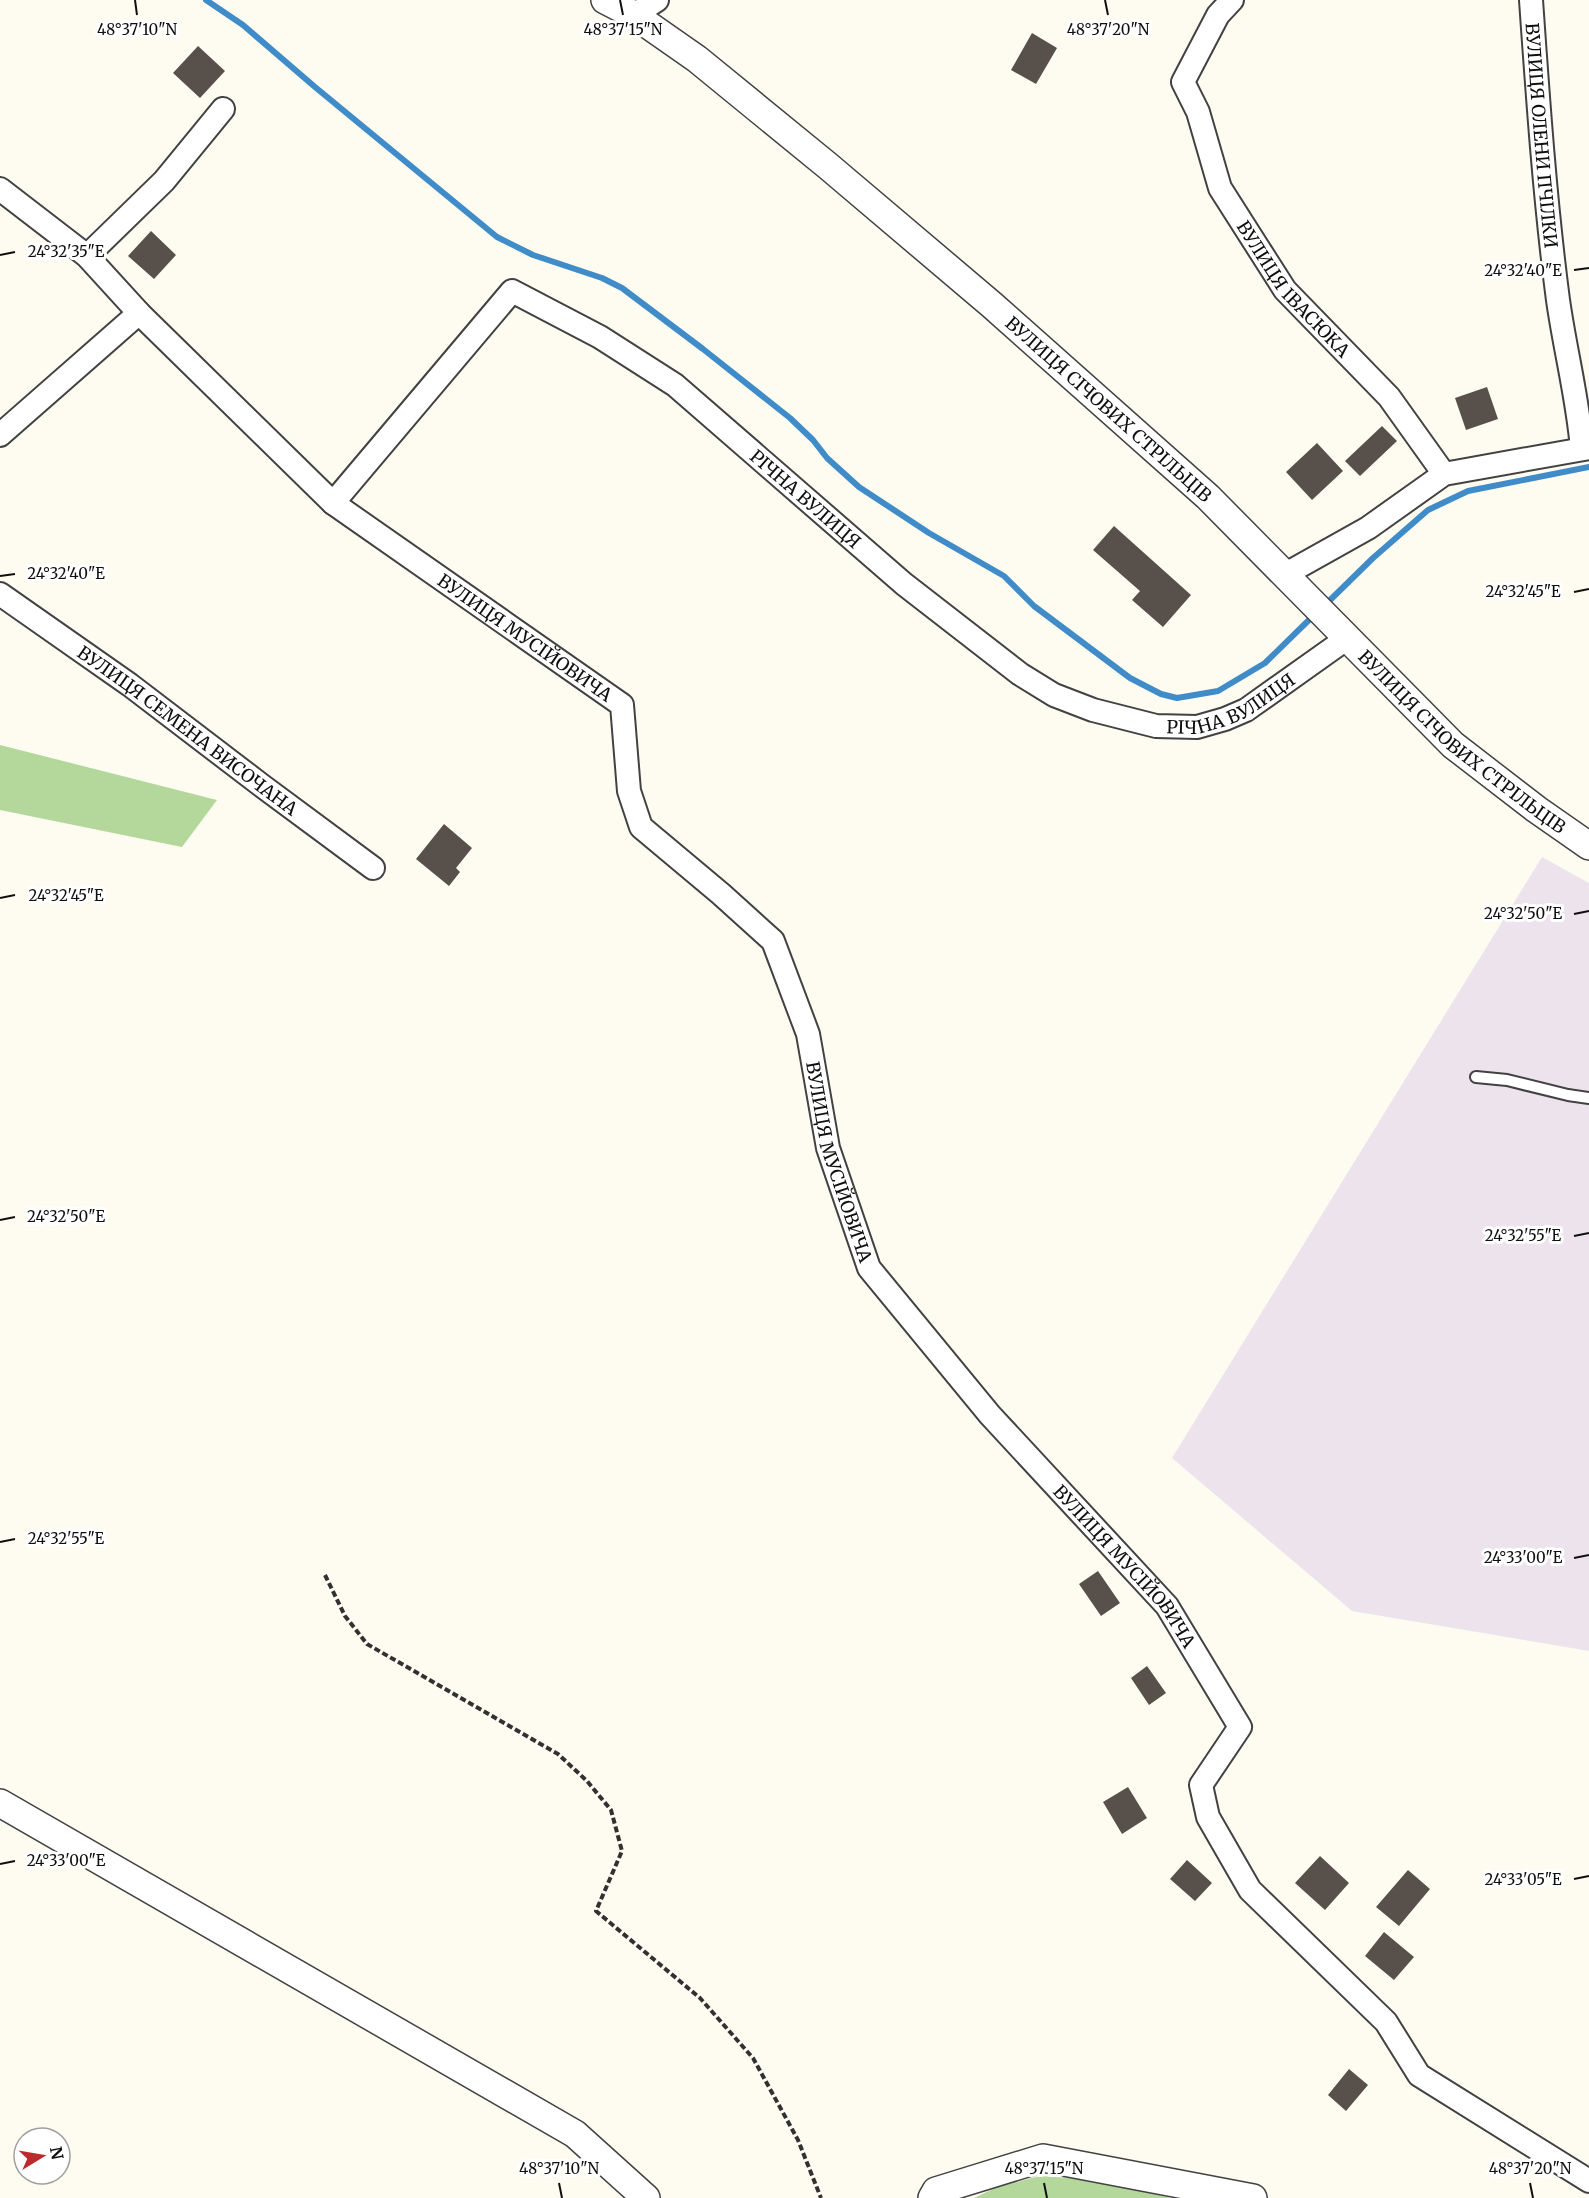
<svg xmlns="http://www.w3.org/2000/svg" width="1589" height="2198" font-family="Merriweather,serif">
	<rect width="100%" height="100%" fill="#fefcf1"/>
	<path fill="#ece3ed" d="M1542,857L1589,883V1651L1352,1611L1172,1458Z"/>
	<path fill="#b4d89b" d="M0,745L217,800L182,847L0,810Z
		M1039,2176L1105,2180L1170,2198H974L995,2188Z"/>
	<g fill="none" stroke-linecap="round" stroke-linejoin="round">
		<path stroke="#408cc9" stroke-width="6" d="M206,0L243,25L315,87L497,237L533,255L602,278L622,288L703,349L790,418L813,440L827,458L859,487L929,533L1004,576L1034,606L1130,678L1161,694L1177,698L1218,691L1265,663L1314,615
			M1324,606L1373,558L1428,510L1468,491L1589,467"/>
	</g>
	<path fill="#57504b" d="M1032,33L1057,48L1036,84L1011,70Z
		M198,46L225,71L200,98L173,73Z
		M151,231L176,255L154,279L128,256Z
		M1487,387L1498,419L1466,430L1455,398Z
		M1382,426L1397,441L1360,476L1345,461Z
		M1317,443L1343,471L1312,500L1286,472Z
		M1114,526L1191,595L1163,627L1132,600L1140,591L1093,550Z
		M444,824L472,848L456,868L460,872L449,886L416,859Z
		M1098,1571L1120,1603L1101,1616L1079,1584Z
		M1147,1666L1166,1693L1149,1705L1131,1678Z
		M1128,1787L1147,1818L1122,1834L1103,1802Z
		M1320,1856L1349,1883L1325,1910L1295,1883Z
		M1187,1860L1212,1883L1195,1901L1170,1879Z
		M1408,1870L1430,1889L1399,1926L1376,1907Z
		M1384,1932L1414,1957L1394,1980L1365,1956Z
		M1349,2069L1368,2085L1346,2111L1328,2095Z"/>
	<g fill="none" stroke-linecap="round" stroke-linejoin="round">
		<defs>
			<path id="service" d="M1476,1077L1507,1080L1568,1095L1589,1098"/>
			<g id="minor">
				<path id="s1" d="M1232,0L1218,15L1183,82L1198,112L1220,188L1285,290L1389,397L1444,474"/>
				<path id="s2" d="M1531,0C1538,100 1545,201 1558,300C1565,350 1578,399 1582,449"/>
				<path d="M634,15L657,0"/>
				<path id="s3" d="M0,189L87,256L139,313L333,503L622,705L629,791L641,827L721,894L773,941L808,1034L828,1148L869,1268L990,1415L1167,1606L1240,1727L1201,1785L1208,1817L1250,1890L1386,2022L1419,2075L1589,2181"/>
				<path d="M87,256L164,181L223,109"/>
				<path d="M0,435L139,313"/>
				<path id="s4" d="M333,503L512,291L600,337L675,385L904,584L1020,674L1054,695L1093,710L1156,726L1197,727L1225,719L1246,710L1346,639"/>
				<path d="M1284,575L1368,528L1444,474L1589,448"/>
				<path id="s5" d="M0,594L130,685L261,785L373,868"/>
			</g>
			<g id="tertiary">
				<path id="s6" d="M605,0L634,15L697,59L828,166L992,305L1208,497L1453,745L1536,809L1589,846"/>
				<path d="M0,1803L575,2134L646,2198"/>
				<path d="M932,2198L936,2191L1043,2158L1253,2198"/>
			</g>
		</defs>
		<use href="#service" stroke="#424242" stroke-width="14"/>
		<use href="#minor" stroke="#424242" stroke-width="26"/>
		<use href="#tertiary" stroke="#424242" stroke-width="30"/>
		<path stroke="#313131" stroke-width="4" stroke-dasharray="6 3" stroke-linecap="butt" d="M325,1575L345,1616L367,1644L558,1754L587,1781L611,1810L622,1851L596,1911L700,1998L753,2058L798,2140L821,2198"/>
		<use href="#service" stroke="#fff" stroke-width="10"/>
		<use href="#minor" stroke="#fff" stroke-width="22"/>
		<use href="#tertiary" stroke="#fff" stroke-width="27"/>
	</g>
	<path fill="none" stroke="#0f0f0f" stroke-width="2" d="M135,0L137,15M620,0L623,15M1105,0L1108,15M0,255L15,252M1574,270L1589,268M0,576L15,574M1574,592L1589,589M0,898L15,895M1574,914L1589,911M0,1220L15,1217M1574,1236L1589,1233M0,1542L15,1539M1574,1558L1589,1555M0,1864L15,1861M1574,1879L1589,1876M559,2183L562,2198M1044,2183L1047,2198M1530,2183L1533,2198"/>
	<g text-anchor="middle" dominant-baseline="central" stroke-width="6" stroke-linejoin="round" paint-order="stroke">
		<g font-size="18" fill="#0f0f0f" stroke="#fff">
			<text stroke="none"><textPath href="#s2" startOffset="136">ВУЛИЦЯ ОЛЕНИ ПЧІЛКИ</textPath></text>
			<text stroke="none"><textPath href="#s1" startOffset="334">ВУЛИЦЯ ІВАСЮКА</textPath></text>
			<text stroke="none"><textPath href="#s6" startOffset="650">ВУЛИЦЯ СІЧОВИХ СТРІЛЬЦІВ</textPath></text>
			<text stroke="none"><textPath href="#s4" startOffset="639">РІЧНА ВУЛИЦЯ</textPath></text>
			<text stroke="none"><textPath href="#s3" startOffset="693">ВУЛИЦЯ МУСІЙОВИЧА</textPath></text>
			<text stroke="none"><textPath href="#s4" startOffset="1143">РІЧНА ВУЛИЦЯ</textPath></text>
			<text stroke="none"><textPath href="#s5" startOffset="232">ВУЛИЦЯ СЕМЕНА ВИСОЧАНА</textPath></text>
			<text stroke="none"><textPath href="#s6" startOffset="1136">ВУЛИЦЯ СІЧОВИХ СТРІЛЬЦІВ</textPath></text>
			<text stroke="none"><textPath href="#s3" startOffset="1341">ВУЛИЦЯ МУСІЙОВИЧА</textPath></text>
			<text stroke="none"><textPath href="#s3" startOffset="1845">ВУЛИЦЯ МУСІЙОВИЧА</textPath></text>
		</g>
	</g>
	<g font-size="15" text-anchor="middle" fill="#0f0f0f" stroke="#fff" stroke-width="6" stroke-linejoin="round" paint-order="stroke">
		<text x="137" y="35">48°37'10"N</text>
		<text x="623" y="35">48°37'15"N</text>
		<text x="1108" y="35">48°37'20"N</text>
		<text x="66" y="257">24°32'35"E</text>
		<text x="1523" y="276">24°32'40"E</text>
		<text x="66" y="579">24°32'40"E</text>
		<text x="1523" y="597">24°32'45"E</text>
		<text x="66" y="901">24°32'45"E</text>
		<text x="1523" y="919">24°32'50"E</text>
		<text x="66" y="1222">24°32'50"E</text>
		<text x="1523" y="1241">24°32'55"E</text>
		<text x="66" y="1544">24°32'55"E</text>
		<text x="1523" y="1563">24°33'00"E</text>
		<text x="66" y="1866">24°33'00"E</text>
		<text x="1523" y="1885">24°33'05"E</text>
		<text x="559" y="2174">48°37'10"N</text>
		<text x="1044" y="2174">48°37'15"N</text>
		<text x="1530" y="2174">48°37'20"N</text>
	</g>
	<g transform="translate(42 2156) rotate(79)"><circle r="28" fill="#ffffff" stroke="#9f9f9f" stroke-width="1.5"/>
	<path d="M0-4.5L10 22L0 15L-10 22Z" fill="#bb2b2b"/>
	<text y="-9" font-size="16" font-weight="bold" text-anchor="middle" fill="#0f0f0f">N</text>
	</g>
</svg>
